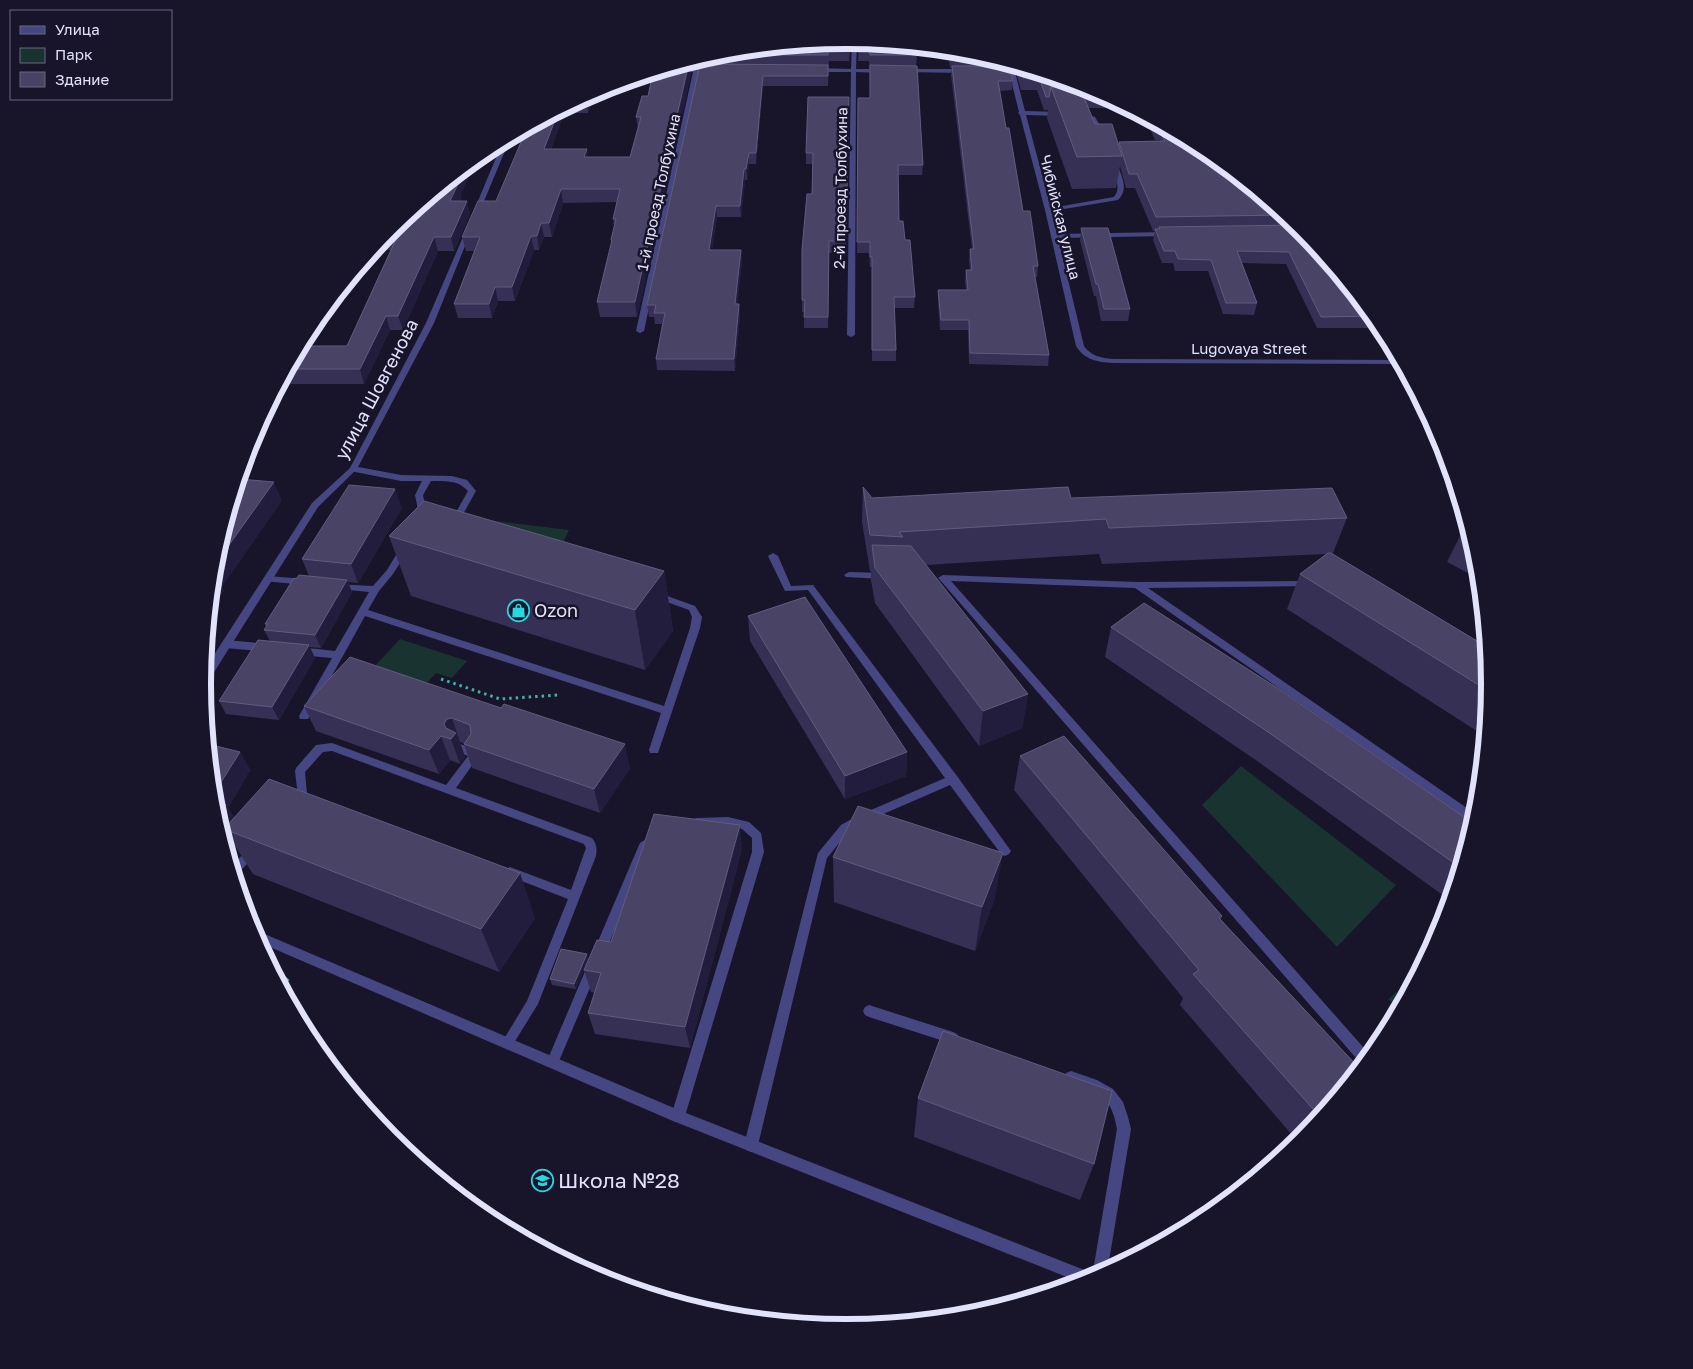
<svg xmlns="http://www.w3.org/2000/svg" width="1693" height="1369" font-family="'Golos Text',sans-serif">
	<rect width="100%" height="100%" fill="#18152a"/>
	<path fill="#193331" d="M488,520L569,530L563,543L485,524Z
		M400,639L467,661L452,678L436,673L425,685L373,668Z
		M1241,766L1396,885L1337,947L1202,805Z
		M1418,975L1400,1010L1388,999Z"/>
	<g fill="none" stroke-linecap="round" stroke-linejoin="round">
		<path stroke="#42afa3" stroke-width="3" stroke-dasharray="2.5 4" stroke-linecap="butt" d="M441,679L500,699L558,695"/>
		<path stroke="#42afa3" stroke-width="4.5" stroke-dasharray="3 5" stroke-linecap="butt" d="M281,987L288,978"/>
		<path fill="#464782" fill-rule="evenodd" d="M353,466L401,475L452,476L467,480L476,491L457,525L454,526L450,523L468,491C457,479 446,482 431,481L423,495L426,510L425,517L421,520L417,517L418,510L415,495L422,481H401L350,471V467Z
			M405,544L410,547L393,574L379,591L368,610L664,706L690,628L692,617L689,610L653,597L651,595L656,592L695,606L702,617L700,628L658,753H650L649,750L661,713L365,616L308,719H300L299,716L332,658L299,655L296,654L294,651L296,648L299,647L335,651L369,592L338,589L335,588L333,586L335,584L373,586L387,570L402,545Z
			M773,553L778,556L791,586L813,585L957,776L1011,851L1009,854L1005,856L1001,854L950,785L865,822L849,831L827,858L758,1145L756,1150L751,1152L746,1150L744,1145L818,853L841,825L857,816L945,778L808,590L785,591L768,556Z
			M849,572L884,573L889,576L884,579L846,577L844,575Z
			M943,575L1137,582L1311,581L1313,583L1311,585L1308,586L1148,588L1477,815L1474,824L1135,588L951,581L1371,1056L1363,1066L940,580L938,578Z
			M268,576L304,579L309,582L304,585L265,581L263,579L265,577Z
			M226,640L268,644L273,648L268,652L226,648L221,644Z
			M332,743L446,785L468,756L456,751L455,748L456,745L460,744L477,750L478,757L456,788L592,838C597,845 597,848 596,856L538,1004L512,1046L508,1048L504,1046L502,1042L527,1001L568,899L506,875L504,872L506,869L510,867L571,890L586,848L584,844L332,751L323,752L305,772L307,794L306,797L302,798L298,797L295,771L296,768L316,745Z
			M728,817L749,822L761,833L764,852L685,1116L683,1121L678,1122L673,1121L671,1116L752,852V838L742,829L728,825L697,826L693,825L692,822L693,819L697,818Z
			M645,840L649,842L651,845L605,953L603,957L599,958L595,957L593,953L639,845L641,842Z
			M252,846L256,848L258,851L256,854L235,877L232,867L248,848Z
			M592,964L596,965L598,969L559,1061L558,1065L553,1067L548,1065L547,1061L586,969L588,965Z
			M869,1005L953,1032L957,1034L959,1038L957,1042L953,1044L869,1017L865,1015L863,1011L865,1007Z
			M1071,1071L1097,1080L1113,1089L1123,1102L1128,1117L1131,1129L1107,1273L1093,1280L1092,1277L1117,1129C1111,1093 1097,1093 1066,1081L1065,1077L1066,1073Z"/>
		<path fill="#464782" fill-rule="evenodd" d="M852,41H857L856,69H883L886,71L883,73L856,72L855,335L851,337L847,335L851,72H815L812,70L815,68L851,69Z
			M701,58L700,68H710L713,70L710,72H699L644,331L640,333L636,331L693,72H677L674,70L677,68H694L696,60Z
			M905,69H965L968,71L965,73L903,72V70Z
			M1012,70L1015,72L1025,111L1060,112L1063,114L1060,116L1026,115L1051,208L1114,197C1123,186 1112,174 1112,163L1117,164C1122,177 1129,189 1118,200L1052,211L1057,234L1166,232L1169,234L1166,236L1058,238L1084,346C1091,356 1101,358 1113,359L1400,360L1402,364L1113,363C1097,362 1085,360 1076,346L1045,210L1020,115L1018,113L1019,112L1009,72Z
			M1080,113L1095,117L1107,137L1106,138H1102L1091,119L1078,116L1077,115Z
			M509,138L510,139L479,213L474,214L473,213L503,141Z
			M466,230L471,231L434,323L357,469L318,507L206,685L202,686L203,672L312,503L350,468L426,323Z
			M253,929L681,1111L1092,1273L1097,1275L1098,1277L1082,1283L673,1121L256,941L251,930Z"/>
	</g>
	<path fill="#363055" d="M846,40H851L849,61H829L828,86H763L756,164H749L747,180H745L741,217H717L712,250L742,261L737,304H739L740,315L735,371L657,370L656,359L662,324H655L654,317H649L647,305L702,64L701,58L721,52Z
		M859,41L917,55L916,66L923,165L922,175H898L899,221L905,240L915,297L914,308H894L896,350V361H872V267H870L869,253H857L858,98H870L869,61H858Z
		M948,50L973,52L1093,89L1128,108H1088L1095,124L1118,145L1119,142L1160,141V140H1155L1145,117L1205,149L1294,222L1293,225L1313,254H1323L1376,318L1373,326H1370V328H1317L1286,264L1242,263L1257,303L1254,315L1223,314L1208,271H1175L1173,263H1162L1153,240L1155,231H1153L1135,188H1126L1120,166L1116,188L1072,189L1047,118L1048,110H1044L1037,90H1021L1017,76L1018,68H1010L1013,81L1012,90L1000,91L1006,128L1023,211L1038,266L1037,277H1035L1049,355L1048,366L969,364L968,330H940L938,301V290H966L965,281L966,270H970L969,260L970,249H972L951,75L952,68H950Z
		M694,61L693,67H690L691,74L637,317H600L597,302L611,244V240L614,226L613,219L617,202L563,203L552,237H544L539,250H534L515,301H498L492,318H458L454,304L474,251H466L462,237L496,201L527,128L600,89L614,85L611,96H594L588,113H564L551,149L588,157H630L638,129L636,117L648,96L653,73Z
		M849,97L846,253H829L828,328H804V312H802V300L812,194L813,164H806V153Z
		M476,159L461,194V197L460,201L470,214L454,251H438L403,330H390L364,384H280L300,346H347L391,250H381L380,248H375L391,229Z
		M1081,228L1130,309L1128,321H1101L1096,296H1094L1080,240Z
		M863,487L872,498H1071L1347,518L1333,553L1332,554L1491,685L1486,737L1287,609L1300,574L1326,554L1102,564L1099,554L926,565L1028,694L1022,728L979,746L875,603L871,580V571H870L862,522Z
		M402,508L358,583L348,582L352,592L321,648L310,647L315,658L279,720L226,714L219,701L270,641L264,630L266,627L265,624L296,579L309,576L302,559Z
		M1468,523L1479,559L1481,580L1447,562L1465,526Z
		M389,536L664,571L673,631L645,670L411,596Z
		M748,616L907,752L906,776L845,799L750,641Z
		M1111,627L1474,824L1451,901L1260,763L1105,657Z
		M350,657L630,768L600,813L472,768L464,744L461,742H460L465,757L460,764L450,760L439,774L316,731L304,706Z
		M240,752L250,770L228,808L234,818L535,918L499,972L253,874L228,835L224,841L214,810Z
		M1020,756L1222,916L1221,920L1360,1069L1302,1140L1299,1143L1180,1005L1183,998L1014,790Z
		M742,849L690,1048L595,1034L588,1013L595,993L591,992L584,970L611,942Z
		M833,857L995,898L975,951L834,902Z
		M587,954L588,959L576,989L552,985L550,979Z
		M918,1098L1094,1164L1080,1200L914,1137Z"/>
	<path fill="#221d3c" d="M690,62L691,74L637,317L635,302Z
		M763,76V86L756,164V153Z
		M614,85L611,96L610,86Z
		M594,92V96L588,113L587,100L588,95Z
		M563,109L564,113L546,162L544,149L558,112Z
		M587,149L589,162L584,157Z
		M749,153V164L747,180L746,169Z
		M476,159L461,194V197L454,215L450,201L456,184L462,170Z
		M744,169L745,180L741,217L740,206Z
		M561,189L563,203L552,237L549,223Z
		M467,201L470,214L454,251L451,237Z
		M716,206L717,217L710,261L709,250Z
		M541,223L544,237L539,250L537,236Z
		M531,236L534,250L515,301L512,287Z
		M434,237L438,251L403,330L398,316Z
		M741,250L742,261L735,315V304Z
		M495,287L498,301L492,318L489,304Z
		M739,304L740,315L735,371L734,359Z
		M386,316L390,330L364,384L360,369Z
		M274,482L282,501L222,587L224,591L209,612L214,566Z
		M395,489L402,508L358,583L351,564Z
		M664,571L673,631L645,670L635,610Z
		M347,580L352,592L321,648L315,635Z
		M309,645L315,658L279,720L272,707Z
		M1028,694L1022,728L979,746L983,711Z
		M452,718L465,757L460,764L451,739L444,724L447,719Z
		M441,736L450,760L439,774L429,750Z
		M625,744L630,768L600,813L594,789Z
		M240,752L250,770L228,808L237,823L224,829L228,835L224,841L216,817L213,795Z
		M907,752L906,776L845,799V776Z
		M740,825L742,849L690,1048L685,1027Z
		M1003,853L995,898L975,951L982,907Z
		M520,873L535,918L499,972L481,929Z
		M587,954L588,959L576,989L574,984Z"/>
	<path fill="#494366" stroke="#615c7e" d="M846,40H850L849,48H828V55H713L721,52Z
		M859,41L916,47L917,55H870L869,49L858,48Z
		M950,50L973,52L982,55H951Z
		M689,62L635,302H597L612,240H611L616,219H613L620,189H561L549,223H541L537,236H531L512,287H495L489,304H454L480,237H462L478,201H496L527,128L558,112L544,149H587L584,157H630L641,117H636L642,96H648L653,73Z
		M700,64L828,65V76H763L756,153H749L746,169H744L740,206H716L709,250H741L735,304H739L734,359H656L665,313H654L656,305H647Z
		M870,65L917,66L923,165H898L899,221H903L905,240H910L915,297H894L896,350H872V257H870V242H857L858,98H870Z
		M952,66H1009L1013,81H998L1006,128H1009L1023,211H1030L1038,266H1033L1049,355L970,353L969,320H941L938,290H968L966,270H972L970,249H974Z
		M1020,67L1093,89L1104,95H1083L1080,88L1051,87L1049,97H1046L1039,77L1023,78Z
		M1051,87L1080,88L1095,124H1112L1122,156L1077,157Z
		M588,95L587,100H579Z
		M808,97H849L846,241H829L828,317H804L805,300H802V250L807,194H812L813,153H806Z
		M1156,123L1163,126H1158Z
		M1175,133L1205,149L1285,215L1156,217L1137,174H1129L1119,142L1165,141L1161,134Z
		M462,170L456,184H458L450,201H467L451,237H434L398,316H386L360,369H288L300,346H347L397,237H384L391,229Z
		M1297,225L1300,227L1313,254H1323L1374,316L1321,317L1289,252L1237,251L1257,303H1226L1211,260L1178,259L1175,251H1164L1155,229H1160L1159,227Z
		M1081,228H1108L1130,309H1104L1098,284H1096Z
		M239,479L274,482L214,566V558Z
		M349,485L395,489L351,564L302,559Z
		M863,487L872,498L1068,487L1071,498L1332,488L1347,518L1109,528L1106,519L899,532L903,537L870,535Z
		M424,501L664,571L635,610L389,536Z
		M1468,523L1470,529L1465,526Z
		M872,545L911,546L1028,694L983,711L875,568Z
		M1328,553H1331L1487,647L1491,685L1490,692L1300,574Z
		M299,575L347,580L315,635L264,630L268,624H265L294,578L296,579Z
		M805,597L907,752L845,776L748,616Z
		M1144,603L1282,691L1474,824L1461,868L1271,734L1111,627Z
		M258,640L309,645L272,707L219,701Z
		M350,657L501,708L504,704L625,744L594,789L464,744L471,734L470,725L452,718L447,719L444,724L446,728L456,733L451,739L441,736L429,750L304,706Z
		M1064,736L1222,916L1219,918L1360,1069L1321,1118L1193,974L1199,970L1020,756Z
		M208,744L240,752L213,795L226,805L216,817L214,810Z
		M269,779L520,873L481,929L224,829Z
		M858,806L1003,853L982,907L833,857Z
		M654,814L740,825L685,1027L588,1013L601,973L584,970L597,940L611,942Z
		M561,949L587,954L574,984L550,979Z
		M943,1031L1112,1091L1094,1164L918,1098Z"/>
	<defs>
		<symbol id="shop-ring" viewBox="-11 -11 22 22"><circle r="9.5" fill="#18152a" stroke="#27d8e2" stroke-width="1.5"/><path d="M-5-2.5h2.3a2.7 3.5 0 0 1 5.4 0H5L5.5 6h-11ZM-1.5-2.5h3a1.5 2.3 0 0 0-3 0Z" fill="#27d8e2"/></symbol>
		<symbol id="school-ring" viewBox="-11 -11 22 22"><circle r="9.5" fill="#18152a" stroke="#27d8e2" stroke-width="1.5"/><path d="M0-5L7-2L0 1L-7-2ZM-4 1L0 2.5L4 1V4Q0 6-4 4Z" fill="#27d8e2"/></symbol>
	</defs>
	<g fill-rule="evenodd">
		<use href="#shop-ring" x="506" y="598" width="25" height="25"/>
		<use href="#school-ring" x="530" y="1168" width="25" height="25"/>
	</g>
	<g text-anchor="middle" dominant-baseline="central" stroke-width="5" stroke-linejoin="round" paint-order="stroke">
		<g font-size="15" fill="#e3e2fb" stroke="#18152a">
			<text transform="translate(840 188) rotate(-89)">2-й проезд Толбухина</text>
			<text transform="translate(658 192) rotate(-78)">1-й проезд Толбухина</text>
			<text transform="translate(1061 217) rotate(76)">Чибийская улица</text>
			<text x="1249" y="348">Lugovaya Street</text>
		</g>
		<g font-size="18" fill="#e3e2fb" stroke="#18152a">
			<text transform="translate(376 389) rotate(-62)">улица Шовгенова</text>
		</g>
		<g font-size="18" fill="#e3e2fb" stroke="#18152a" text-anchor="start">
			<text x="534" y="610">Ozon</text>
		</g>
		<g font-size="21" fill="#e3e2fb" stroke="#18152a" text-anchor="start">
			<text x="558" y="1180">Школа №28</text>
		</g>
	</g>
	<path d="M0 0H1693V1369H0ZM211 684a635 635 0 1 1 1270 0a635 635 0 1 1-1270 0Z" fill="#18152a" fill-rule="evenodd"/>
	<path fill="none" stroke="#e3e2fb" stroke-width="6" d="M211 684a635 635 0 1 1 1270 0a635 635 0 1 1-1270 0Z"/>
	<rect x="10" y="10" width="162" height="90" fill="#18152a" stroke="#69677e"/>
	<rect x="20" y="26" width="25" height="8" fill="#464782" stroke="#69677e"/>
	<text x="55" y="35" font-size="15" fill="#e3e2fb">Улица</text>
	<rect x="20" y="48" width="25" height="15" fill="#193331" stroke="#69677e"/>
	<text x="55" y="60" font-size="15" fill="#e3e2fb">Парк</text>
	<rect x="20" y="72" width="25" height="15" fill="#494366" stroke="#69677e"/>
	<text x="55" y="85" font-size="15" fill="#e3e2fb">Здание</text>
</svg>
